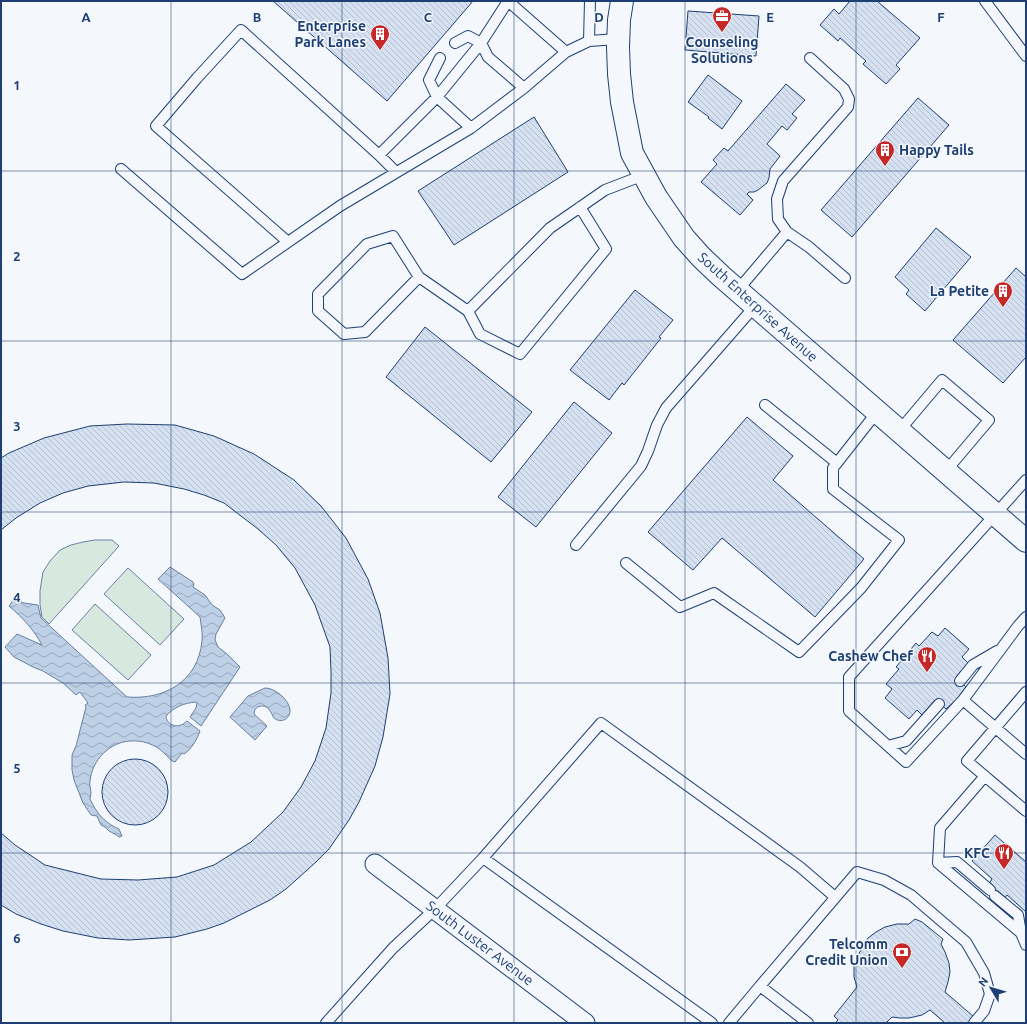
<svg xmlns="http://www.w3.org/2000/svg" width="1027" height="1024" font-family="Ubuntu,sans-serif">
	<defs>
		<pattern id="water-waves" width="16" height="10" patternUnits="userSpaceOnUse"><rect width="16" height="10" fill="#bed0e5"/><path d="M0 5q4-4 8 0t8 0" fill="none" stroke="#9aaabe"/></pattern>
		<pattern id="building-back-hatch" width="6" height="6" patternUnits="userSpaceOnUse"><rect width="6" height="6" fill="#d5e0f0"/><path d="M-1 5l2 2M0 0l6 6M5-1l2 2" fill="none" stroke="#b6c1d1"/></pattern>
	</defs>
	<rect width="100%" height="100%" fill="#f4f7fb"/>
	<path fill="#d7e8df" stroke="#687fa3" d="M95,540H112L119,546L49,624L42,617L40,605V591L43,572L50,561L60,550L71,545L83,542Z
		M128,568L184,619L160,645L104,594Z
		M95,604L151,655L128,680L72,630Z"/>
	<path fill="url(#water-waves)" stroke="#687fa3" d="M170,567L193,582L194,584L193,587L205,595L212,605L220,610L225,618L216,634L215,640L218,647L227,654L240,667L201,726L190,717L196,708L197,703L196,702C184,703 174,707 166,716C166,723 174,728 181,725C183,725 185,722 187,721L200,731C197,739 192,749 184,754L182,753L175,762C170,761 168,756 164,753C155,744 142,740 130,741C110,742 92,760 90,781C89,785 91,789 91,793C91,795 90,797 90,799C91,801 92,803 93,805C99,816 107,824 119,829L122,836L119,837C116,834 112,833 109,831C106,828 105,827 101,825L97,816L91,815L83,803L74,780L72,770V755L76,746L86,707L85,705L88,703L80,692L76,695L63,683L43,671L33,667L14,657L5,647L17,634L42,645C35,631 21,616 9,606L14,599L24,603L38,605L41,618L127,697C164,700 198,682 202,641C203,633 201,625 200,617L158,579Z
		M265,688C275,688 288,699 290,709C291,719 281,724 274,718C272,715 271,712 269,709C264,704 255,705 254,713L255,715L267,726L255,740L230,717L248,696Z"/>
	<path fill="url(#building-back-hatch)" stroke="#1d3f73" d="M273,1H473L387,101Z
		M850,1H877L920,38L896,65L900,69L886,84L863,64L866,61L840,38L838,41L820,25L834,9L839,14Z
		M688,11L759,16L756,56L685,50Z
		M708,75L742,101L722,129L708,118L709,117L688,102Z
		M786,84L805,100L792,114L797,118L787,130L782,126L767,144L780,156L770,169L769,178L767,183L758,190L754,192H749L747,194L753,200L740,215L701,182L717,164L713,160L724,148L728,151Z
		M918,98L949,125L852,237L821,210Z
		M534,117L568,172L454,245L418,191Z
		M936,228L971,257L925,311L906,294L909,290L895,277Z
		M1016,268L1026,277V357L1003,383L953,340Z
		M635,290L673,320L659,337L661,338L624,385L622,383L609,400L570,370Z
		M425,327L532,412L491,462L386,377Z
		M574,402L612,433L536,527L498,497Z
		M747,417L793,456L773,480L864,559L815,617L722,538L693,570L648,532Z
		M127,424L175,425L214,436L254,454L294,480L321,506L346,538L368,579L380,613L388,658L390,694L383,737L375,766L359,802L349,820L329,849L316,862L286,889L270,900L224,923L207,929L175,937L129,940L98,938L63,931L41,924L16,914L1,905V833L15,845L45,865L101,879L138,880L177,877L214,865L251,842L283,812L301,787L315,761L326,728L331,693V672L330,647L315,605L295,568L276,545L258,529L224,503L204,495L184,489L154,483L124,482L88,486L63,493L40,503L16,518L1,530V458L9,453L44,438L90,426Z
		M945,628L969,649L962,657L968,663L956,677L966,687L957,699L946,709L935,700L922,715L917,710L909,719L885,698L892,689L886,684L899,669L896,667L916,643L919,646L932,632L938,636Z
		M102 792a33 33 0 1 1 66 0a33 33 0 1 1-66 0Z
		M995,835L1026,862V912L1007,895L1005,898L989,884L992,879L972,861Z
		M915,919L922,922L943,939L941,944L945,952L949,963L950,972L948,982L945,992L974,1017L969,1023H945L930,1010L922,1015L909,1018H900L892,1017L887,1022L884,1023H835L838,1020L834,1016L857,987L854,977V965L858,955L868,938L876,932L885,927L897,924H909Z"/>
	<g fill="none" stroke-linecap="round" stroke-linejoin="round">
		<defs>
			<path id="lane" d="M508,1L566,52
				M590,1L589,41L618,39
				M985,1L1026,56
				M455,43L468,36L481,43L488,57L524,88
				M440,58L429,80L437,97L471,128
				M379,155L437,97L481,43L508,1
				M121,169L242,274L340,206L471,128L524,88L566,52L589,41
				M580,207L606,249L520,354L480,334L468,311L550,228L605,190L644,175
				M787,232L809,247L845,278
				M288,242L156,126L197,78L241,30L379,155L396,172
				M419,277L365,332L344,334L318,311V294L367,244L393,236L419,277L468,311
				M737,291L787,232L778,219L777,199L783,181L848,107L849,99L844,89L810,58
				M765,405L837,463
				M899,431L942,380L989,420L946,471
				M1026,480L849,677V711L906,762L963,700L1026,754
				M576,545L641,466L648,451L657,425L666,408L755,306
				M626,563L680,607L714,593L799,652L861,588L899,540L833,489V468L877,412
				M960,681L973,665L997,651
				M1026,692L967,761L1026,811
				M963,700L1018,626L1026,617
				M888,746L906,741L939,704
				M985,776L940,828L938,863L1021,933L1026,945
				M483,858L712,1023
				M938,863L957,862L990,890
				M995,896L1018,915L1021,933L1023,932
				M760,986L857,872L884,880L911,895L966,942L984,973L990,994L984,1011L974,1023
				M326,1023L393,948L435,909L483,858L601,723L800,867L835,897
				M729,1023L760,986L808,1023"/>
			<path id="street" d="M375,864L585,1023"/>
			<path id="secondary" d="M622,1L619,20L618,47L619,74L622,102L632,153L656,197L684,238L701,257L721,276L1026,541"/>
		</defs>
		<use href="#lane" stroke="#1d3f73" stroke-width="12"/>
		<use href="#street" stroke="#1d3f73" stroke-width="21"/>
		<use href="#secondary" stroke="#1d3f73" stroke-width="24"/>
		<use href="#lane" stroke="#f4f7fb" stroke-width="10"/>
		<use href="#street" stroke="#f4f7fb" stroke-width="19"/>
		<use href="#secondary" stroke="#f4f7fb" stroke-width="22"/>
	</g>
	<path fill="none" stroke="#1d3f73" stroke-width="1" stroke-opacity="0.55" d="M171,1V1023M342,1V1023M514,1V1023M685,1V1023M856,1V1023M1,171H1026M1,341H1026M1,512H1026M1,683H1026M1,853H1026"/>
	<defs>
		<symbol id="office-pin" viewBox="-11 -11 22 30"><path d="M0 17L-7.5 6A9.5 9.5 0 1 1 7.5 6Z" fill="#c62828" stroke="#f4f7fb"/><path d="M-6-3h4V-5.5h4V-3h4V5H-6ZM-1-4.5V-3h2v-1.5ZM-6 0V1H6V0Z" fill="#fff"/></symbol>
		<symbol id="building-pin" viewBox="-11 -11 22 30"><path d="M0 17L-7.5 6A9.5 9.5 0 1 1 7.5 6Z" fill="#c62828" stroke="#f4f7fb"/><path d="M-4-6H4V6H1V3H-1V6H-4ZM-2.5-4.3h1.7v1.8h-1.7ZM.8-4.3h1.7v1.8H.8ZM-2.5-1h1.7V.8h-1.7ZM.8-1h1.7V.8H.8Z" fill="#fff"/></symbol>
		<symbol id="restaurant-pin" viewBox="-11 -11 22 30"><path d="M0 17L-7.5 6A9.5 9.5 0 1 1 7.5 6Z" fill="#c62828" stroke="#f4f7fb"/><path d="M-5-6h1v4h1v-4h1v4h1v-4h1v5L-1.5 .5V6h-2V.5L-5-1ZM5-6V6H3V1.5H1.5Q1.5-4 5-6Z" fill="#fff"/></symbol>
		<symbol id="bank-pin" viewBox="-11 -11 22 30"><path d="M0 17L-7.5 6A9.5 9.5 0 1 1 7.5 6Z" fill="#c62828" stroke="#f4f7fb"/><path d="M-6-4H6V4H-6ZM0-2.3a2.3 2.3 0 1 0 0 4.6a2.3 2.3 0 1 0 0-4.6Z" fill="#fff"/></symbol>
	</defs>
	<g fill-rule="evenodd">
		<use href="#office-pin" x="711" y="5" width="22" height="30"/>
		<use href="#building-pin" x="369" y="23" width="22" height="30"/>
		<use href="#building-pin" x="874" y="139" width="22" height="30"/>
		<use href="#building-pin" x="992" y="280" width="22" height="30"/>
		<use href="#restaurant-pin" x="916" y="645" width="22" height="30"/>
		<use href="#restaurant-pin" x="993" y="842" width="22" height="30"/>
		<use href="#bank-pin" x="891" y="941" width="22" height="30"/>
	</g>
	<g text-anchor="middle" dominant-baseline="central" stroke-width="3" stroke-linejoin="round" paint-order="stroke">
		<g font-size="14" font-weight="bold" fill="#1d3f73" stroke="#f4f7fb" text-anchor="end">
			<text x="366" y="26">Enterprise<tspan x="366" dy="16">Park Lanes</tspan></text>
			<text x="722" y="42" text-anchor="middle">Counseling<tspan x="722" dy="16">Solutions</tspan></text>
			<text x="899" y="150" text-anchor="start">Happy Tails</text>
			<text x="989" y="291">La Petite</text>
			<text x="913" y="656">Cashew Chef</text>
			<text x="990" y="853">KFC</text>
			<text x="888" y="944">Telcomm<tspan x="888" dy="16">Credit Union</tspan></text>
		</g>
		<g font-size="14" fill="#1d3f73" stroke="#f4f7fb">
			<text transform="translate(758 307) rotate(42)">South Enterprise Avenue</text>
			<text transform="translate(480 943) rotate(37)">South Luster Avenue</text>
		</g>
	</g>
	<g font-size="13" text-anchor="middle" font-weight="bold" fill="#1d3f73" stroke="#f4f7fb" stroke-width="3" stroke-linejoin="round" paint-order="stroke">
		<text x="86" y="22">A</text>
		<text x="257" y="22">B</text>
		<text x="428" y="22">C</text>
		<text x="599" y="22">D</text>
		<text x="770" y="22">E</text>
		<text x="941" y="22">F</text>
		<text x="17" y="90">1</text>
		<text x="17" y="261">2</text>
		<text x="17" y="431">3</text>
		<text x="17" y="602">4</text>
		<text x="17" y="773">5</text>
		<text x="17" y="943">6</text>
	</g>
	<rect width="1027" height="1024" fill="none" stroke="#1d3f73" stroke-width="4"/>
	<g transform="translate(991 988) rotate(308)" stroke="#f4f7fb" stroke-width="3" paint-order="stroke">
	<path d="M0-3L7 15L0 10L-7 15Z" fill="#1d3f73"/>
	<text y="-6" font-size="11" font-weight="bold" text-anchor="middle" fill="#1d3f73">N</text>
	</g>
</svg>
